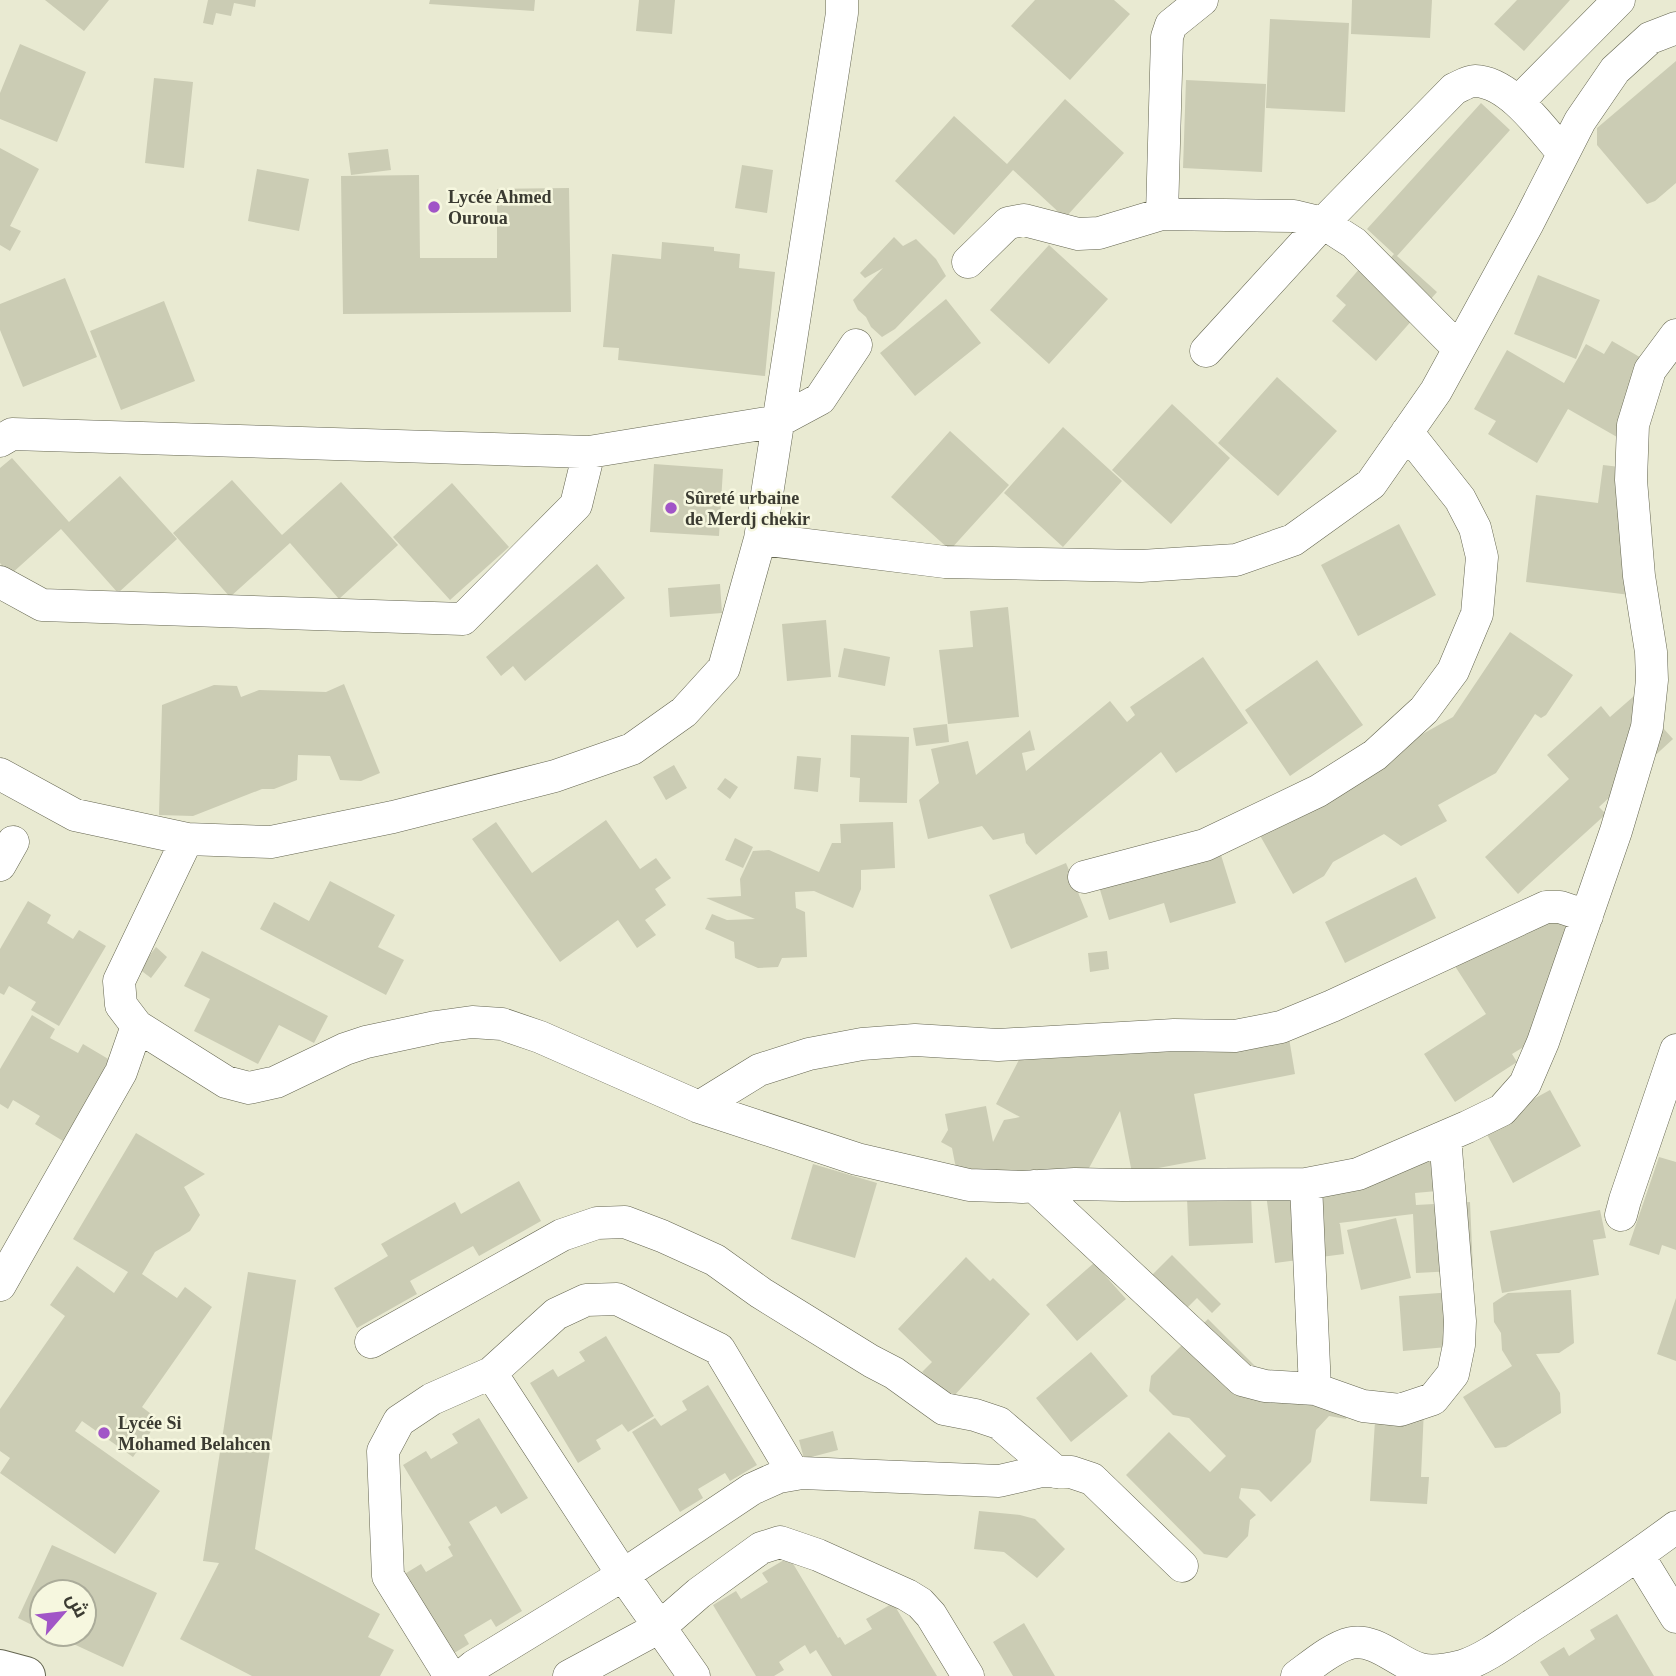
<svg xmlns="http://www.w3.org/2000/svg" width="1676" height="1676" font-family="'Times New Roman',Cairo,serif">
	<rect width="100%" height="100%" fill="#e9ead2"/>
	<path fill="#cbccb4" d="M45,0H109L84,31Z
		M208,0H256L255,7L234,3L231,16L216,13L213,25L203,23Z
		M430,0H535L534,11L429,4Z
		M639,0H675L672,34L636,31Z
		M1035,0H1114L1130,14L1070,80L1011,26Z
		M1352,0H1432L1430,38L1351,34Z
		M1517,0H1570L1524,51L1494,24Z
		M1270,19L1349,23L1345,112L1266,108Z
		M20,44L86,72L57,142L0,119V93Z
		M1676,61V183L1655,201L1647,204L1597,145V128Z
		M154,78L193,82L184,168L145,163Z
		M1186,80L1266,84L1262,172L1183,168Z
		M1065,99L1124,153L1065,218L1013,170L954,235L895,181L954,116L1007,164Z
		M1481,103L1510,130L1397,256L1437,292L1376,361L1332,321L1346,305L1336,296L1373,253L1385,264L1394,254L1367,229Z
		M0,148L39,169L10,226L21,231L10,251L0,245Z
		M388,149L391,170L351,175L348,153Z
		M742,165L773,170L767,213L735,208Z
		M257,169L309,179L299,231L248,221Z
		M419,175L420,258H497V189L569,188L571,312L343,314L341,176Z
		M894,237L903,246L916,239L936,259L946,276L895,329L882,337L871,327L866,317L858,310L853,300L883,268L865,278L860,273Z
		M662,242L714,247V251L740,254L739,268L775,272L765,376L618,360L619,348L603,347L612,254L661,259Z
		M1049,245L1108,299L1049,364L990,310Z
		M1538,275L1600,300L1576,359L1514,334Z
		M65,278L97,357L23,387L0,330V304Z
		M946,299L981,343L915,396L880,353Z
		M164,301L195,381L121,410L90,331Z
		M1612,341L1657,367L1617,437L1568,409L1537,463L1488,434L1496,421L1474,409L1507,350L1564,383L1586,344L1604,354Z
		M1277,377L1337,431L1278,496L1218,443Z
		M1172,404L1230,458L1171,524L1112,470Z
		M1063,427L1122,481L1063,547L1004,493Z
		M950,431L1009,485L950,550L891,497Z
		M12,458L69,522L120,476L177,539L118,593L61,529L10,575L0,563V468Z
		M654,464L723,469L719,536L650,532Z
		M1603,465L1645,470L1630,595L1526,582L1536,495L1598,503Z
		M232,480L282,535L341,482L398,545L339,599L290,543L230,597L173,533Z
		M452,483L509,547L450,600L393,537Z
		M1399,524L1436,595L1358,636L1321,565Z
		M597,564L625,598L525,681L513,666L501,676L486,657Z
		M720,584L722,613L670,617L668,588Z
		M1008,607L1019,717L948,724L939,650L973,647L970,611Z
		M826,620L831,677L787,681L782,624Z
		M1510,632L1573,675L1546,715L1541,718L1535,714L1496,773L1438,805L1447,821L1401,846L1384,834L1333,862L1324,876L1293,894L1258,832L1292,807L1453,717Z
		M844,648L890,657L885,686L838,677Z
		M1203,657L1248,723L1176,773L1161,752L1036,855L1026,843L1024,833L993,840L982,826L928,839L919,800L939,783L931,749L968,741L976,775L1030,730L1035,750L1022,753L1026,771L1110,701L1127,722L1135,715L1130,707Z
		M1317,660L1363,725L1290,776L1245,710Z
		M344,684L380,773L361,781L340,780L330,756L298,755L297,780L274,789H262L193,816L159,815L162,705L214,685L237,686L241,697L259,690L326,692Z
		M1634,696L1673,739L1599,807L1606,814L1518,894L1485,857L1569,779L1547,755L1601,706L1610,717Z
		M947,724L949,742L916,746L913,728Z
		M851,735L909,737L907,803L859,802L860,778L850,777Z
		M797,756L821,758L818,792L794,789Z
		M674,765L687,788L666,800L653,777Z
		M725,778L738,787L730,799L717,789Z
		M606,820L640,869L656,858L671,878L655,889L666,905L645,920L656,935L637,948L618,920L560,962L472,839L496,822L532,873Z
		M893,822L895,868L861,870V889L853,908L814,891L795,892L796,908L805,912L807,957L782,958L778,967L758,968L735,958L734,942L705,929L712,914L727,920L755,919L706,898L741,896L740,879L753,851L769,850L819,872L832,843H841L840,824Z
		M1215,836L1236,903L1170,923L1164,903L1109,920L1098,883Z
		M735,838L753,847L743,868L725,860Z
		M1066,863L1088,917L1011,949L989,895Z
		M1416,877L1436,918L1345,963L1325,922Z
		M330,881L395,915L378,947L404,960L386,995L260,929L274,902L309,921Z
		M1555,894L1591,951L1564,1022L1512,1054L1517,1062L1455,1102L1424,1054L1486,1014L1451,960Z
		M28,901L51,915L47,923L73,939L79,930L106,946L59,1026L31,1010L36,1002L9,986L4,995L0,993V949Z
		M156,947L167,957L151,978L139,969Z
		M202,951L328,1016L314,1043L279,1025L258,1064L194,1031L210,999L184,986Z
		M1107,951L1109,969L1090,972L1088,953Z
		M32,1015L55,1029L50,1038L78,1053L83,1044L110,1060L63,1141L35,1124L40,1116L13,1100L8,1109L0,1104V1069Z
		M1065,1025L1085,1036L1288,1032L1295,1074L1194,1094L1206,1159L1132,1173L1120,1111L1083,1179H958L952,1148L941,1142L948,1130L945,1114L986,1106L993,1142L1004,1120L1020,1117L996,1104L1034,1031Z
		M1550,1090L1581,1146L1513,1183L1483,1127Z
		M136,1133L205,1174L184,1187L200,1215L190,1231L155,1252L142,1274L177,1298L185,1287L212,1307L142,1407L159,1420L133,1457L82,1421L75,1431L160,1491L115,1554L0,1473L10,1458L0,1451V1409L65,1316L50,1305L77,1266L114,1293L128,1272L73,1239Z
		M1659,1157L1676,1162V1250L1662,1245L1659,1255L1629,1245Z
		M1444,1160L1448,1190L1415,1193L1416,1205L1470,1202L1473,1270L1416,1273L1413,1214L1339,1223L1340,1224L1344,1254L1275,1263L1265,1186L1329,1174Z
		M813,1164L877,1183L855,1258L791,1239Z
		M519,1181L541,1221L479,1256L473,1246L410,1281L417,1294L357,1328L334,1288L388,1256L381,1244L455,1202L461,1214Z
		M1251,1195L1253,1243L1189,1246L1187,1198Z
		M1600,1210L1606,1238L1593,1240L1599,1275L1502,1293L1490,1231Z
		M1396,1218L1411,1278L1361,1290L1347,1230Z
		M1172,1255L1221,1304L1212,1313L1197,1298L1181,1314L1148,1279Z
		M966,1257L990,1281L993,1278L1030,1314L951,1399L922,1372L932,1362L898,1329Z
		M1094,1263L1126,1299L1077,1341L1046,1305Z
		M248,1272L296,1280L255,1549L380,1614L368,1637L394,1650L380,1676H252L180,1639L219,1563L203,1561Z
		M1571,1290L1574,1343L1559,1353L1536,1354L1560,1393L1561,1413L1506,1447L1495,1448L1463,1397L1512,1366L1502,1350L1501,1333L1494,1322L1493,1303L1508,1293Z
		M1453,1292L1458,1346L1403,1351L1399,1296Z
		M1676,1298V1361L1657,1354Z
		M1208,1319L1282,1393L1350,1391L1346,1419L1329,1416L1316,1430L1311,1462L1271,1502L1259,1490L1241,1488L1239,1498L1256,1515L1250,1520L1248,1536L1227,1558L1204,1554L1126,1475L1169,1432L1210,1472L1226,1456L1189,1418L1173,1415L1149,1391L1151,1376Z
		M606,1336L654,1416L628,1432L622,1424L596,1440L601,1449L578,1463L530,1383L553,1369L558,1377L585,1361L579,1352Z
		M1091,1352L1128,1396L1071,1442L1036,1398Z
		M708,1385L757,1465L730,1481L725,1473L698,1489L703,1498L680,1512L632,1432L655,1418L661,1426L687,1410L682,1401Z
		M1376,1405L1424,1408L1421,1477H1429L1427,1504L1370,1501Z
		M479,1418L528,1498L501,1514L496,1506L469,1522L522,1611L496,1627L491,1619L464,1635L469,1644L446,1658L398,1578L421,1564L426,1572L453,1556L448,1547L451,1545L403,1465L426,1451L431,1459L458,1443L452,1434Z
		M833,1431L838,1450L804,1459L799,1440Z
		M979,1511L1020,1515L1035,1519L1065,1549L1037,1578L1004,1552L974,1549Z
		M52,1545L157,1593L123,1667L52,1634H84V1592H42V1630L18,1618Z
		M789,1557L838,1638L840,1637L845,1645L872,1629L866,1619L893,1603L937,1676H832L816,1650L810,1654L805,1645L779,1662L784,1670L774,1676H756L713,1605L736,1591L741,1599L768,1582L762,1573Z
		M1617,1614L1654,1676H1549L1540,1662L1564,1647L1569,1656L1595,1639L1590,1630Z
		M1024,1623L1055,1676H1013L993,1642Z"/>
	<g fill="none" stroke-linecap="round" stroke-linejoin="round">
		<defs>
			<path id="street" d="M1518,102L1619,0
				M1162,214L1167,37L1171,25L1202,0
				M968,262L1008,223L1024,220L1078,234L1099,233L1162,214L1294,216L1323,223L1354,243L1459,349
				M1206,351L1323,223L1454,89C1461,86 1468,81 1475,81C1510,82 1542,129 1563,153
				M0,441L12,434L589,452L779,421L820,399L856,345
				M760,539L945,562L1141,566L1236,560L1293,540L1371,484L1436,391L1528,223L1580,121L1615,70L1650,38L1676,28
				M0,582L42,605L463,619L576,505L589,452
				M0,774L75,815L187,839L271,842L393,817L555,776L632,749L684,712L724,668L760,539L842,13V0
				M187,839L119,981L121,1005L137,1026L226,1082L249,1088L276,1082L345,1049L366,1042L436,1027L472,1022L502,1024L540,1037L699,1107L857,1159L969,1185L1022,1187L1075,1184L1122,1185L1306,1184L1358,1174L1467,1127L1502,1110L1525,1084L1543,1042L1616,831L1647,727L1652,680L1651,652L1639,576L1631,480L1633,425L1650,370L1676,335
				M0,865L13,842
				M1084,877L1205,845L1318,791L1375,755L1424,710L1453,671L1477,614L1482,557L1475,528L1460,499L1407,432
				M699,1107L759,1070L809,1054L862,1044L915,1040L998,1045L1174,1035L1235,1036L1281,1027L1332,1006L1546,907H1560L1587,916
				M1306,1184L1315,1389
				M1034,1186L1242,1380L1265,1386L1315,1389L1363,1406L1400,1410L1433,1399L1453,1374L1459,1345L1460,1321L1445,1137
				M1621,1215L1625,1200L1676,1050
				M0,1285L121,1072L137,1026
				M371,1342L562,1235L597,1223L625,1222L662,1236L715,1260L761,1293L871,1361L894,1373L944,1409L975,1415L999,1423L1056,1472
				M491,1373L623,1575L694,1676
				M1638,1555L1676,1617
				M450,1676L388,1576L383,1451L399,1421L432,1399L491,1373L556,1314L586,1300L617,1299L719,1349L794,1474
				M462,1676L474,1666L623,1575L752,1489L779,1477L802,1473L999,1481L1042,1471L1071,1472L1092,1479L1182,1566
				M569,1676L660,1627L699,1593L761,1548L780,1542L818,1555L907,1595L920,1603L931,1615L968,1676
				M1297,1676C1312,1665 1333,1647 1351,1643C1376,1638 1398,1663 1420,1669C1432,1672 1450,1669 1462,1666C1485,1659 1511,1639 1531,1626C1581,1594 1629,1562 1676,1527"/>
			<path id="secondary" d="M0,1669L26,1676"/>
		</defs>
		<use href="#street" stroke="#646550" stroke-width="33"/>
		<use href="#secondary" stroke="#646550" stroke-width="40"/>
		<use href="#street" stroke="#fff" stroke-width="32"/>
		<use href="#secondary" stroke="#fff" stroke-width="38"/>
	</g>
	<g fill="#a155c7" stroke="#f6f7df" stroke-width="2.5">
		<circle cx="434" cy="207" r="7"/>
		<circle cx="671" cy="508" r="7"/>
		<circle cx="104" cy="1433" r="7"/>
	</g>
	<g text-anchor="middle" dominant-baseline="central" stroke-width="5" stroke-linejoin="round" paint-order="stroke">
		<g font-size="18" font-weight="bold" fill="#3b3b32" stroke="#f6f7df" text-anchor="start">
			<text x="448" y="197">Lycée Ahmed<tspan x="448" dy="21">Ouroua</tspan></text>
			<text x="685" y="498">Sûreté urbaine<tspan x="685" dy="21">de Merdj chekir</tspan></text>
			<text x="118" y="1423">Lycée Si<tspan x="118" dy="21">Mohamed Belahcen</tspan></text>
		</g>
	</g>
	<g transform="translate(63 1613) rotate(62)"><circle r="33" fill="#f6f7df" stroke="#abac9a" stroke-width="2"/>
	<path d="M0-5L12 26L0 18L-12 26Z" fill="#a155c7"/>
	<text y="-10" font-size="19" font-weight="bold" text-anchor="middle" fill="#3b3b32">ش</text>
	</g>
</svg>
